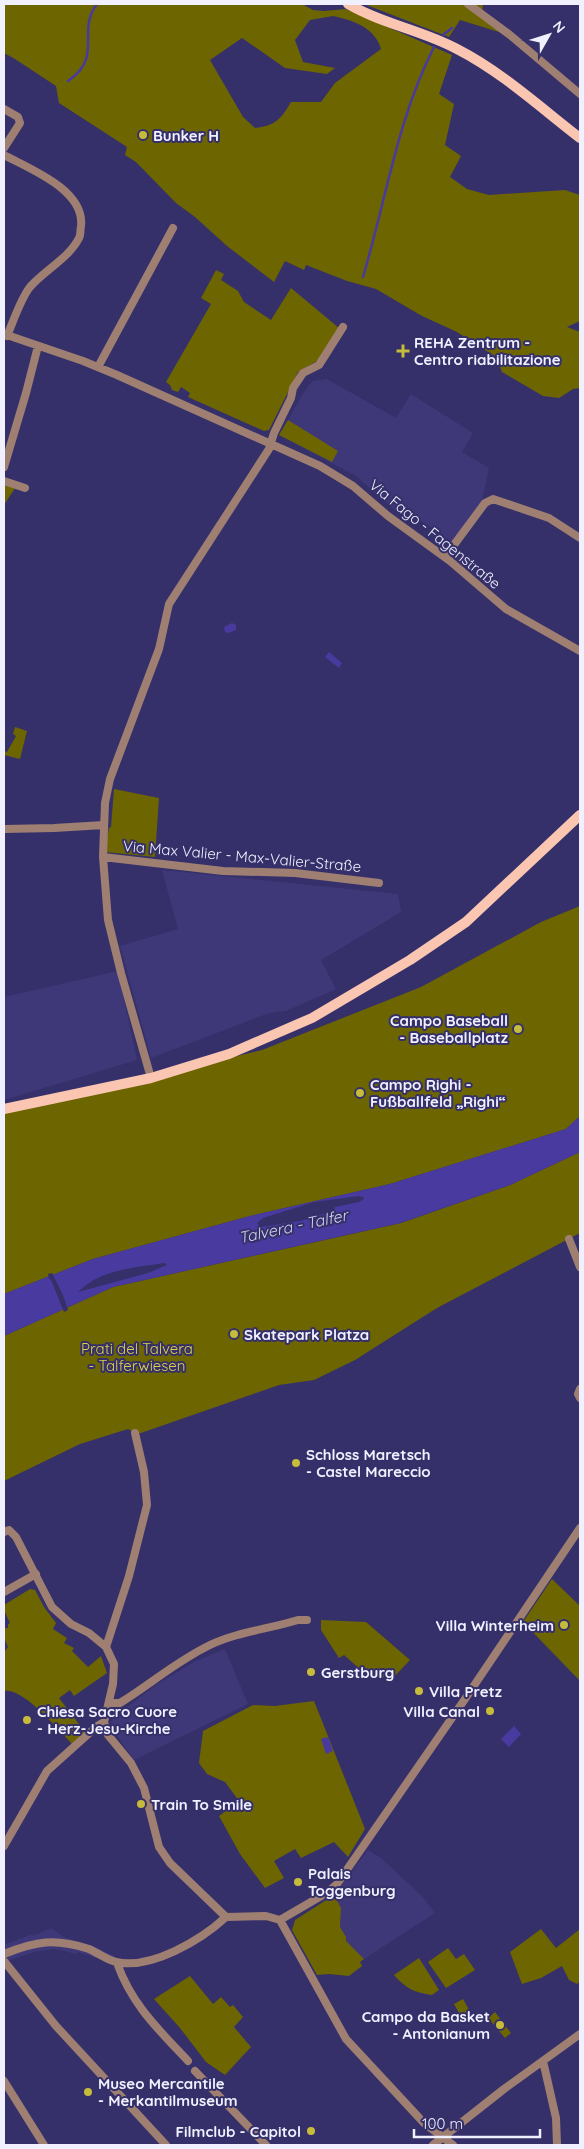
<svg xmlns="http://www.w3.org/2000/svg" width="584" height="2149" font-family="Quicksand,sans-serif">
	<rect width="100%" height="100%" fill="#353069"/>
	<path fill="#3e3879" d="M327,379L396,418L411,394L473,433L462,452L489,468L481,505L465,528L452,542L404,509L399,514L356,476L279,435L307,387L313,381Z
		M162,870L398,894L401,912L321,960L336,989L286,1011L269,1013L151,1058L120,946L178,929Z
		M118,971L137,1060L4,1100V997Z
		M225,1649L248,1704L134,1760L112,1729L111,1722L114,1717L156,1685L194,1662Z
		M368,1850L381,1858L422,1896L435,1913L364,1959L346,1941L340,1927L341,1908L334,1895Z
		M51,1928L64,1937L96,1947L114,1956L110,1965L102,1960L78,1952L77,1954L54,1949L34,1952L4,1962V1945L32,1934L33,1936Z"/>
	<path fill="#6d6500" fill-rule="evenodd" d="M4,4H302L313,10L324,11L346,9L452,55L439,94L454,104L445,145L461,156L450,177L467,189L489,195L565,190L580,195V321L567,327L580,332V388L573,389L559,398L543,396L502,372L496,357L457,332L422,316L376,289L347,281L306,265L304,270L285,261L274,282L227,246L195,217L176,203L136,162L125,155L127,147L59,103L56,86L15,59L4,53ZM333,16C352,20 375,27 381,49L335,83L321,102H291C281,119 275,126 255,128L243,117L210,60L242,38L285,68L327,74L335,68L303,62L295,40L310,20Z
		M364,4H483L482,13L499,32L460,20L449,37Z
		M216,270L224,274L221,280L238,291L244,302L271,320L291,288L339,328L319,360L298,372L269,430L264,431L188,397L190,393L181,387L178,392L172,390L170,385L166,382L211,304L201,298Z
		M288,420L338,451L332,462L279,435Z
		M4,484L15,488L4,505Z
		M15,727L27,731L20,759L4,755V751L7,752L16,736L13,734Z
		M114,789L159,798L155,857L105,852L109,828L111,827Z
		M580,906V1116L566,1129L390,1184L250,1216L93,1259L4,1294V1111L262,1050L421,987L541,922Z
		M580,1152V1233L437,1308L355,1360L314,1380L279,1385L138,1434L128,1429L80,1444L4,1481V1336L113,1287L401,1223L510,1185Z
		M552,1579L580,1606V1681L523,1622Z
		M30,1589L35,1590L44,1607L56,1623L53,1629L67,1638L64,1643L74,1648L72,1651L88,1667L101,1656L107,1673L74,1696L70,1690L59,1698L85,1732L72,1744C59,1730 23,1688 5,1691L4,1689V1652L8,1647L4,1638V1628H8V1624L10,1623L4,1610V1605Z
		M321,1620L366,1622L410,1660L393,1678L361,1675V1670L344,1655L339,1658L321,1630Z
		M314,1701L365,1829L348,1857L334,1842L301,1858L295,1849L274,1861L284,1878L265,1888L240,1854L219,1816L239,1801L225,1782L207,1774L199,1763L203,1731L253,1705L275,1706Z
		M334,1895L341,1908L340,1927L346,1937V1941L364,1959L360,1962L362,1966L349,1976L329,1974L317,1975L292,1930L295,1920Z
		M541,1929L556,1948L580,1929V1981L577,1984L569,1980L562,1966L541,1978L522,1984L510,1952Z
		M448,1948L456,1959L464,1954L475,1970L446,1988L428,1962Z
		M419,1958L439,1990L432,1995C415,1993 405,1988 394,1975Z
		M190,1976L213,2004L221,1997L230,2007L233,2005L243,2017L234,2027L251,2047L225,2075L206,2062L180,2028L154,1999Z
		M463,1999L473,2017L464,2022L454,2004Z
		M495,2012L511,2033L505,2038L488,2018Z"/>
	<path fill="#493a9f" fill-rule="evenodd" d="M232,623L236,625V630L229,633L225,632L224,627Z
		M329,652L342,663L339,668L325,657Z
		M580,1116V1152L510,1185L400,1223L113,1287L4,1336V1294L93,1259L250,1216L390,1184L566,1129ZM359,1196L363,1197L364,1199L359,1202L335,1207L334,1211L300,1221L261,1227L257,1223L263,1218L314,1202ZM164,1263L167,1265L148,1273L78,1292C101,1269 134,1268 164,1263Z
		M514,1726L521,1734L509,1747L501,1739Z
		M328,1737L333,1751L326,1754L321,1739Z"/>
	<path fill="#353069" d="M52,1273L63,1295L68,1310L64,1312L51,1280L49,1279L48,1274Z"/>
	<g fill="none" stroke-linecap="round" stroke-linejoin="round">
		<path stroke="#493a9f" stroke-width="2.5" d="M443,35L452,28
			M68,81C104,57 76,31 97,4
			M363,277C386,200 397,120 434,47"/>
		<path stroke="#9e7f72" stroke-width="8" d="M468,4L510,35L580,94
			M4,109L18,117L20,123L4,148
			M4,155C30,169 85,190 81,226C80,230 81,235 79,238C69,258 45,270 30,287C21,298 13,322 7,336
			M4,334L83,361L117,375L320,466L353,486L388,516L450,561L506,609L580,651
			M98,367L173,228
			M4,467L26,393L38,346
			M4,481L25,488
			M445,557L485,503L493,499L549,518L580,538
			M4,829L54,828L104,825
			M103,857L223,871L295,873L379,883
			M151,1078L121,973L108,920L103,857L105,803L110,779L159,649L169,604L269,449L274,433L291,398L293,388L303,373L319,365L343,327
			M569,1239L580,1267
			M580,1389L578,1394L580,1398
			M4,1532L9,1530L16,1537L52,1607L71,1624L89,1633L106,1647L114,1664L113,1684L104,1722L108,1735L131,1763L144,1788L159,1847L170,1863L226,1917L266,1916L280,1920
			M4,1592L36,1574
			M106,1647L129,1576L147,1505L144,1472L135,1433
			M110,1703H120C151,1684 175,1662 210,1645C237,1632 269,1629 298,1620H307
			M4,1846L47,1771L96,1727L104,1722
			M280,1920L328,1892L337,1884L465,1699L580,1528
			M280,1920L346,2039L424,2123L453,2145
			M4,1954C36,1941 55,1938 89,1949C98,1953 107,1960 116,1962C151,1970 201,1940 226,1917
			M4,1961L56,2026L166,2145
			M117,1963C132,2005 158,2029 188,2061
			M543,2061L556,2118L557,2145
			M195,2071L266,2145
			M4,2081L44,2145
			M433,2145L504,2089L580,2034"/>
		<path stroke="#fac6b1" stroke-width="10" d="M348,4C382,24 422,30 457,49C502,72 541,108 580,138
			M4,1109L151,1078L229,1054L312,1018L410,960L466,922L580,815"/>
	</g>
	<g fill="#c7bb3c" stroke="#353069" stroke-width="2">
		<circle cx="143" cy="135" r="5"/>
		<path d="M400.5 343.5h5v5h5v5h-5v5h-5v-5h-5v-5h5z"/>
		<circle cx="518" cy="1029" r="5"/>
		<circle cx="360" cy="1093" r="5"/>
		<circle cx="234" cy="1334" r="5"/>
		<circle cx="296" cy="1463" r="5"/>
		<circle cx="564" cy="1625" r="5"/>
		<circle cx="311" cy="1672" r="5"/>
		<circle cx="419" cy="1691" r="5"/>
		<circle cx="490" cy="1711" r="5"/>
		<circle cx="27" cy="1720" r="5"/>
		<circle cx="141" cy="1804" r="5"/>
		<circle cx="298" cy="1882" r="5"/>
		<circle cx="500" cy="2025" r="5"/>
		<circle cx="88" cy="2092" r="5"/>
		<circle cx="311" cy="2131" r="5"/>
	</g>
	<g text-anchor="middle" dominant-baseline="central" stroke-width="4" stroke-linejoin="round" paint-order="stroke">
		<g font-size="15" font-weight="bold" fill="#f0f0ff" stroke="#353069" text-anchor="start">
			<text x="153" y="135">Bunker H</text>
			<text x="414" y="342">REHA Zentrum -<tspan x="414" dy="17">Centro riabilitazione</tspan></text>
			<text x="508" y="1020" text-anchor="end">Campo Baseball<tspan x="508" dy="17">- Baseballplatz</tspan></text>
			<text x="370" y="1084">Campo Righi -<tspan x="370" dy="17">Fußballfeld „Righi“</tspan></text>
			<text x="244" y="1334">Skatepark Platza</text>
			<text x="306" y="1454">Schloss Maretsch<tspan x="306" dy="17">- Castel Mareccio</tspan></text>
			<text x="554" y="1625" text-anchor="end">Villa Winterheim</text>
			<text x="321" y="1672">Gerstburg</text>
			<text x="429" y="1691">Villa Pretz</text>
			<text x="37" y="1711">Chiesa Sacro Cuore<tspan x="37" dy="17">- Herz-Jesu-Kirche</tspan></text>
			<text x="480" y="1711" text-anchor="end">Villa Canal</text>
			<text x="151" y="1804">Train To Smile</text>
			<text x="308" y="1873">Palais<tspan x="308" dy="17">Toggenburg</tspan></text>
			<text x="490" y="2016" text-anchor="end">Campo da Basket<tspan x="490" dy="17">- Antonianum</tspan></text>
			<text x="98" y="2083">Museo Mercantile<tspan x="98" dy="17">- Merkantilmuseum</tspan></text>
			<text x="301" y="2131" text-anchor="end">Filmclub - Capitol</text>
		</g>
		<g font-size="15" fill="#f0f0ff" stroke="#353069">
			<text transform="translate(435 534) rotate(39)">Via Fago - Fagenstraße</text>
			<text transform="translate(242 856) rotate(5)">Via Max Valier - Max-Valier-Straße</text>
		</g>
		<g font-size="15" fill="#dcd04c" stroke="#353069">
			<text x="137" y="1348">Prati del Talvera<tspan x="137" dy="17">- Talferwiesen</tspan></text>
		</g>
		<g font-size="16" font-style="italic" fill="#d2d3ee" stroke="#353069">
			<text transform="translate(293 1226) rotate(-12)">Talvera - Talfer</text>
		</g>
	</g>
	<rect width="584" height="2149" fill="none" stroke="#f0f0ff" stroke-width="10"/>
	<g transform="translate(549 35) rotate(51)" stroke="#353069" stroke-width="4" paint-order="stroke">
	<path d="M0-4L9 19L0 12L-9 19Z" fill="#f0f0ff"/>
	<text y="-8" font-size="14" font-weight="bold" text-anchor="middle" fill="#f0f0ff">N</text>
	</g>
	<path d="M414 2129v8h126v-8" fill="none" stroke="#f0f0ff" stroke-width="2.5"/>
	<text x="422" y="2129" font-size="15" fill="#f0f0ff" stroke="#353069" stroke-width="4" paint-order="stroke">100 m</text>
</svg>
